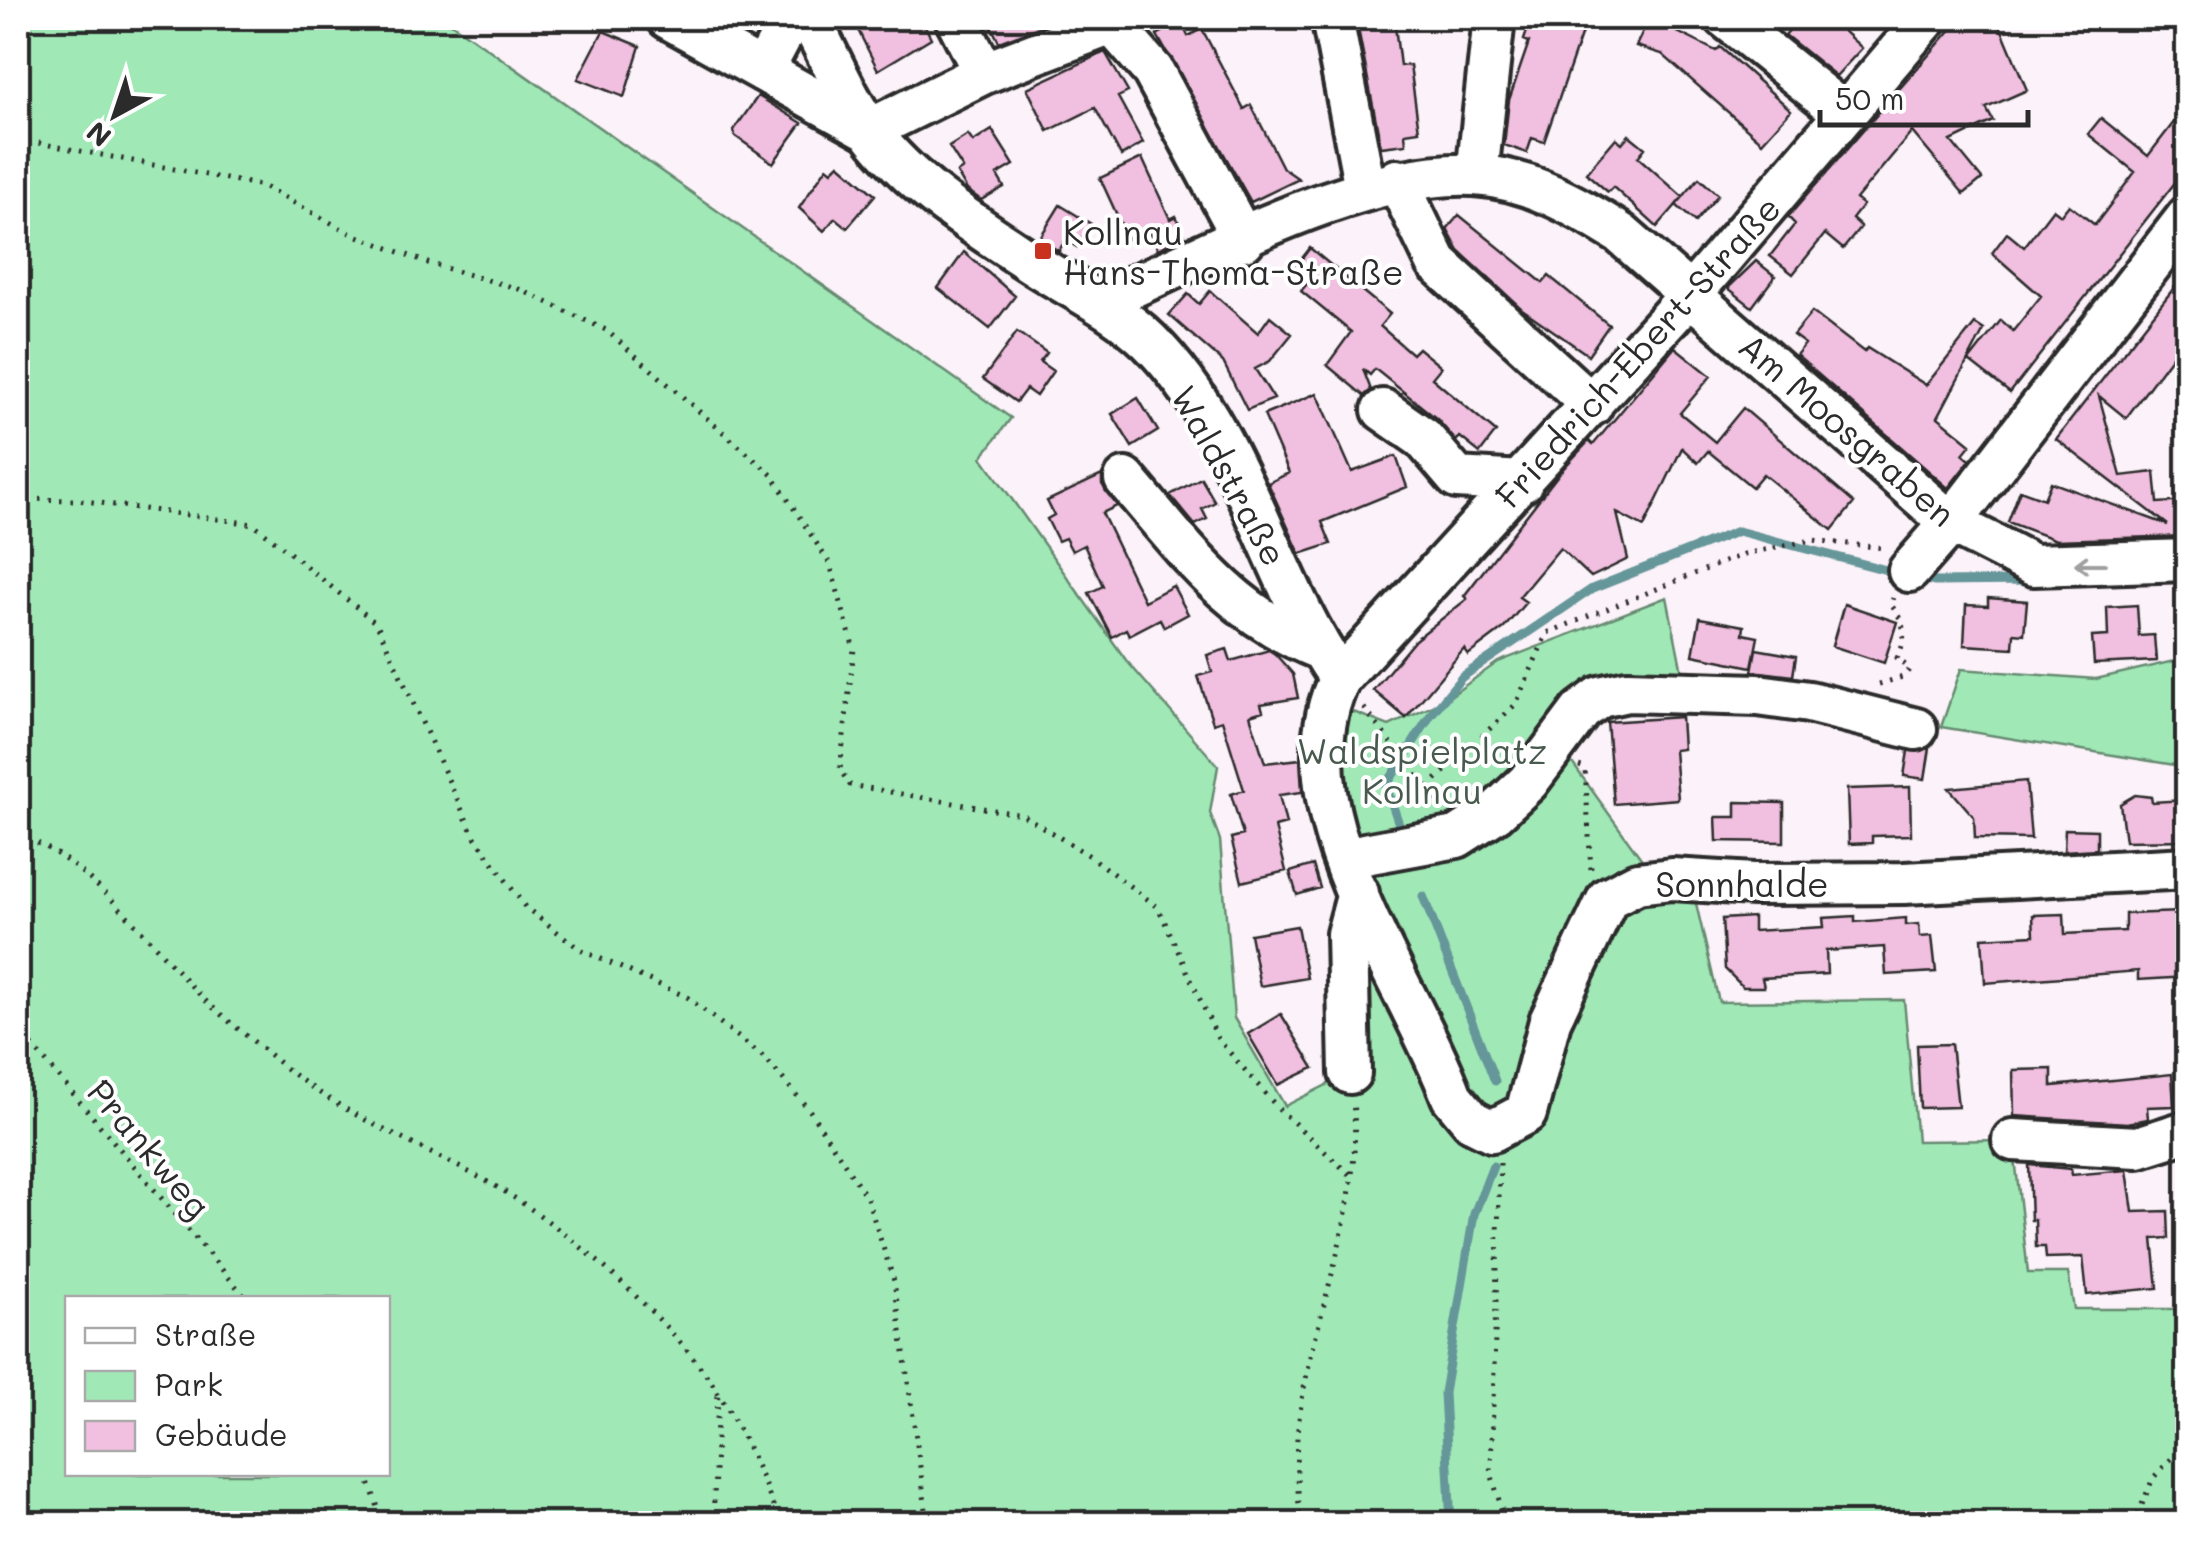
<svg xmlns="http://www.w3.org/2000/svg" width="2205" height="1541" font-family="Mali,sans-serif">
	<rect width="100%" height="100%" fill="#fcf2f9"/>
	<filter id="ink" filterUnits="userSpaceOnUse"><feTurbulence type="fractalNoise" baseFrequency=".01" numOctaves="2"/><feDisplacementMap in="SourceGraphic" scale="20" xChannelSelector="R" yChannelSelector="G"/><feConvolveMatrix kernelMatrix="1 2 1 2 8 2 1 2 1" color-interpolation-filters="sRGB"/></filter>
	<g filter="url(#ink)">
		<path fill="#a0e9b7" stroke="#668a71" stroke-width="2.5" fill-rule="evenodd" d="M18,18H444L1011,418L982,457L1126,660L1218,766L1210,813L1220,840L1234,1018L1285,1106L1350,1073L1347,934L1382,948L1403,939L1355,839L1339,764L1351,711L1389,726L1442,702L1498,662L1667,597L1683,677L1617,682L1557,742L1656,879L1694,895L1719,1002L1904,1000L1917,1141L2013,1140L2028,1273H2068L2074,1309H2187V1523H18ZM68,1298H388V1474H68Z
			M2187,658V767L1941,727L1961,669L2096,679Z"/>
		<g fill="none" stroke-linecap="round" stroke-linejoin="round">
			<path stroke="#659699" stroke-width="9" d="M1918,578L1935,582L2032,581
				M1402,833L1386,786L1430,716L1462,677L1592,589L1738,531L1898,573
				M1423,896L1495,1081
				M1451,1524L1444,1393L1474,1214L1493,1166"/>
		</g>
		<path fill="#f1bfdf" stroke="#2b2b2b" stroke-width="2.5" d="M852,18H921L931,38L878,70Z
			M987,18H1062L999,42Z
			M1356,18H1394L1400,66L1410,65L1419,131L1405,133L1406,144L1381,147Z
			M1531,18H1587L1544,142L1532,138L1527,153L1504,145L1509,100L1529,42L1524,40Z
			M1649,18L1716,51L1720,47L1791,110L1762,142L1662,54L1636,46Z
			M1800,18H1853L1842,30L1862,48L1836,76L1785,35Z
			M1961,18H1997L2027,90L1986,108L1993,121L1951,141L1982,179L1964,194L1912,132L1856,199L1863,205L1852,219L1861,227L1843,249L1825,234L1793,274L1770,256L1795,224L1788,217Z
			M1181,22L1188,36L1202,29L1244,109L1251,105L1283,168L1299,179L1251,202L1157,35Z
			M603,31L640,46L624,97L578,79Z
			M1105,52L1128,92L1118,97L1143,143L1121,156L1095,108L1048,131L1027,88Z
			M758,96L802,123L773,163L735,136L734,130Z
			M2188,104V166L2010,393L1969,361L2001,320L2013,331L2041,296L1992,253L2007,233L2024,247L2053,209L2061,215L2069,205L2095,225L2135,172L2088,134L2101,118L2148,156Z
			M992,130L1014,165L997,175L1004,187L981,200L967,190L957,173L963,169L949,147L968,135L973,142Z
			M1629,135L1645,148L1638,157L1683,197L1657,227L1613,187L1608,192L1586,173L1616,138L1622,143Z
			M1142,158L1170,219L1176,216L1185,236L1158,249L1148,229L1128,239L1100,178Z
			M839,164L875,195L847,228L835,218L824,231L799,208L827,167L832,171Z
			M1699,178L1718,195L1695,222L1676,205Z
			M1060,205L1091,224L1077,247L1065,240L1059,251L1039,239Z
			M1459,215L1543,283L1549,276L1609,325L1588,355L1522,309L1459,251L1447,229Z
			M1310,248L1390,314L1380,326L1412,354L1418,348L1441,367L1432,378L1496,432L1480,453L1460,437L1456,441L1437,419L1375,369L1370,375L1363,369L1371,390L1364,396L1327,365L1351,332L1301,291L1312,278L1296,266Z
			M964,252L1015,296L990,329L938,288Z
			M1756,261L1775,276L1752,307L1728,288Z
			M2188,270V355L2178,348L2126,418L2099,396L2121,476L2155,472L2158,503L2188,501V536L2056,540L2008,522L2020,490L2044,499L2051,482L2168,525L2056,439Z
			M1210,291L1258,333L1270,316L1292,334L1270,361L1255,369L1274,399L1247,410L1223,362L1169,315L1188,294L1199,304Z
			M1812,312L1864,352L1867,348L1926,385L1975,324L1984,330L1938,417L1971,444L1963,454L1970,460L1948,488L1796,355L1805,344L1793,335Z
			M1017,332L1047,353L1040,362L1053,371L1036,396L1026,389L1016,402L983,379Z
			M1675,347L1711,376L1680,413L1715,442L1743,408L1854,503L1832,530L1763,474L1752,487L1708,451L1698,463L1682,448L1644,527L1617,513L1628,559L1591,577L1560,548L1519,597L1526,602L1504,628L1468,655L1464,649L1406,718L1373,690L1415,640L1467,599L1464,596L1561,471L1589,441L1593,445Z
			M1317,393L1352,472L1396,456L1407,487L1322,522L1331,544L1300,554L1268,483L1289,473L1264,415Z
			M1138,398L1158,431L1132,447L1112,414Z
			M1102,475V484L1117,506L1102,513L1144,601L1173,586L1188,614L1164,627L1160,619L1129,635L1126,629L1112,637L1089,593L1103,586L1084,545L1072,551L1065,538L1058,541L1047,519L1054,515L1047,501Z
			M1201,478L1215,502L1202,509L1207,519L1195,525L1170,495Z
			M1988,598L2027,601L2024,634L2014,633L2013,648L1964,645L1966,605L1988,606Z
			M1844,604L1897,622L1884,663L1832,646Z
			M2137,605L2139,636L2154,635L2156,661L2094,664L2092,637L2108,636L2107,607Z
			M1700,618L1744,626L1743,634L1758,637L1752,667L1693,655Z
			M1227,649L1231,661L1269,650L1275,654L1293,674L1298,698L1261,704L1263,711L1250,715L1265,763L1301,759L1302,792L1279,795L1286,824L1275,827L1286,871L1242,882L1231,838L1243,835L1231,794L1244,790L1222,720L1213,723L1198,676L1212,672L1207,655Z
			M1756,649L1796,656L1793,676L1752,671Z
			M1681,717L1683,749L1674,750L1678,799L1614,804L1607,722Z
			M1930,748L1925,779L1904,776L1908,751Z
			M2026,781L2031,839L1975,838L1974,817L1949,788Z
			M1910,787L1911,835L1872,836V843L1849,844L1847,789Z
			M2135,795L2151,797L2152,802L2185,800L2188,840L2125,841L2120,804Z
			M1736,802L1784,803V842L1717,841L1716,817H1736Z
			M2065,829L2097,830V849L2064,851Z
			M1313,865L1320,888L1297,895L1290,872Z
			M2182,912L2188,977L2138,980V971L1985,983L1982,938L2034,935L2033,915L2064,914L2065,934L2125,931V914Z
			M1855,916V922L1906,918V925L1919,924L1920,937L1932,936L1936,972L1886,975L1884,947L1826,951L1827,974L1762,978L1764,987H1743L1725,969L1722,919L1753,917V931L1824,927L1823,918Z
			M1297,926L1307,978L1260,986L1250,934Z
			M1281,1014L1314,1068L1278,1085L1248,1034Z
			M1951,1044L1958,1107L1920,1108L1917,1045Z
			M2052,1069V1086L2172,1074L2174,1106L2147,1107L2148,1119L2127,1123L2014,1116L2013,1070Z
			M2029,1165L2071,1169L2072,1175L2127,1170L2133,1212L2168,1211L2169,1238L2153,1239L2158,1288L2087,1295L2083,1257L2046,1258L2045,1247H2036L2035,1220H2031Z"/>
		<g fill="none" stroke-linecap="round" stroke-linejoin="round">
			<defs>
				<path id="minor" d="M668,18L869,130
					M809,18C829,54 846,98 871,132C912,186 973,224 1029,261C1070,288 1114,307 1149,341C1243,434 1267,573 1340,678
					M956,18L984,73
					M1332,18L1365,188
					M1726,18L1844,113
					M1927,18L1692,293L1340,678C1276,806 1408,978 1452,1097L1472,1121L1492,1131L1526,1113L1550,1021L1608,898L1637,883L1672,879L1754,884L1904,883L2188,868
					M1112,24L1153,71L1244,240
					M763,71L791,18
					M869,130L984,73L1127,18
					M1477,175L1494,18
					M1397,180L1437,263L1592,405
					M1101,301C1206,256 1360,169 1474,175C1528,178 1577,206 1621,234L1951,523L2033,565L2188,560
					M1383,410L1423,438L1457,478L1522,482
					M1125,479C1186,550 1230,614 1320,649
					M1909,571L1951,523L2188,216
					M1343,858L1457,837L1496,812L1528,782L1581,711L1600,697L1627,691L1758,695L1809,702L1916,729
					M1350,1073L1347,934L1358,893
					M2013,1140L2138,1147L2188,1131"/>
			</defs>
			<use href="#minor" stroke="#2b2b2b" stroke-width="48"/>
			<path stroke="#2b2b2b" stroke-width="5" stroke-dasharray="2.5 8" stroke-linecap="butt" d="M18,139L263,186L350,233L428,263L519,289L606,330L772,475L830,564L854,649L840,770L850,785L1023,815L1088,855L1158,907L1218,1039L1277,1107L1351,1176
				M18,499L78,500L254,524L377,624L473,834L525,907L581,950L687,997L766,1059L810,1111L867,1198L894,1281L928,1524
				M1879,684L1903,677L1910,669L1897,658C1908,638 1905,622 1891,605L1893,598
				M1364,708L1440,806
				M1579,766L1585,768L1591,870
				M1428,787L1516,704L1547,633L1744,554L1812,540L1884,548
				M18,835C91,859 153,949 208,1003C232,1025 259,1045 283,1066C344,1116 417,1144 486,1181C558,1219 677,1324 719,1394C744,1435 763,1478 780,1524
				M18,1029L246,1298
				M1500,1163L1491,1473L1506,1524
				M366,1474L384,1524
				M713,1524L718,1392
				M1300,1524C1299,1496 1295,1466 1297,1438C1306,1329 1365,1212 1353,1102
				M2134,1524L2153,1478L2188,1441"/>
			<use href="#minor" stroke="#fff" stroke-width="40"/>
		</g>
		<defs><path id="oneway-shaft" d="M-6 0H5M1.5-3L5.5 0L1.5 3" fill="none" stroke-width="1.6" stroke-linecap="round" stroke-linejoin="round" transform="scale(2.5)"/></defs>
		<use stroke="#a0a0a0" href="#oneway-shaft" transform="translate(2090 564) rotate(180)"/>
	</g>
	<rect fill="#c8321e" stroke="#fff" stroke-width="4" x="1033" y="241" width="20" height="20" rx="5"/>
	<g text-anchor="middle" dominant-baseline="central" stroke-width="8" stroke-linejoin="round" paint-order="stroke">
		<g font-size="35" fill="#2b2b2b" stroke="#fff" text-anchor="start">
			<text x="1063" y="231">Kollnau<tspan x="1063" dy="40">Hans-Thoma-Straße</tspan></text>
		</g>
		<g font-size="35" fill="#2b2b2b" stroke="#fff">
			<text transform="translate(1637 351) rotate(-48)">Friedrich-Ebert-Straße</text>
			<text transform="translate(1848 429) rotate(41)">Am Moosgraben</text>
			<text transform="translate(1230 475) rotate(61)">Waldstraße</text>
			<text x="1742" y="883">Sonnhalde</text>
			<text transform="translate(150 1148) rotate(50)">Prankweg</text>
		</g>
		<g font-size="35" fill="#485a4e" stroke="#fff">
			<text x="1422" y="750">Waldspielplatz<tspan x="1422" dy="40">Kollnau</tspan></text>
		</g>
	</g>
	<rect width="2205" height="1541" fill="none" stroke="#fff" stroke-width="60"/>
	<rect x="30" y="30" width="2145" height="1481" fill="none" stroke="#2b2b2b" stroke-width="4" filter="url(#ink)"/>
	<rect x="65" y="1296" width="325" height="180" fill="#ffffff" stroke="#aaaaaa" stroke-width="2.5"/>
	<rect x="85" y="1328" width="50" height="15" fill="#ffffff" stroke="#aaaaaa" stroke-width="2.5"/>
	<text x="155" y="1346" font-size="30" fill="#2b2b2b">Straße</text>
	<rect x="85" y="1371" width="50" height="30" fill="#a0e9b7" stroke="#aaaaaa" stroke-width="2.5"/>
	<text x="155" y="1396" font-size="30" fill="#2b2b2b">Park</text>
	<rect x="85" y="1421" width="50" height="30" fill="#f1bfdf" stroke="#aaaaaa" stroke-width="2.5"/>
	<text x="155" y="1446" font-size="30" fill="#2b2b2b">Gebäude</text>
	<g transform="translate(115 115) rotate(220)" stroke="#ffffff" stroke-width="8" paint-order="stroke">
	<path d="M0-8L18 38L0 25L-18 38Z" fill="#2b2b2b"/>
	<text y="-15" font-size="28" font-weight="bold" text-anchor="middle" fill="#2b2b2b">N</text>
	</g>
	<path d="M1820 110v15h208v-15" fill="none" stroke="#2b2b2b" stroke-width="5"/>
	<text x="1835" y="110" font-size="30" fill="#2b2b2b" stroke="#ffffff" stroke-width="8" paint-order="stroke">50 m</text>
</svg>
